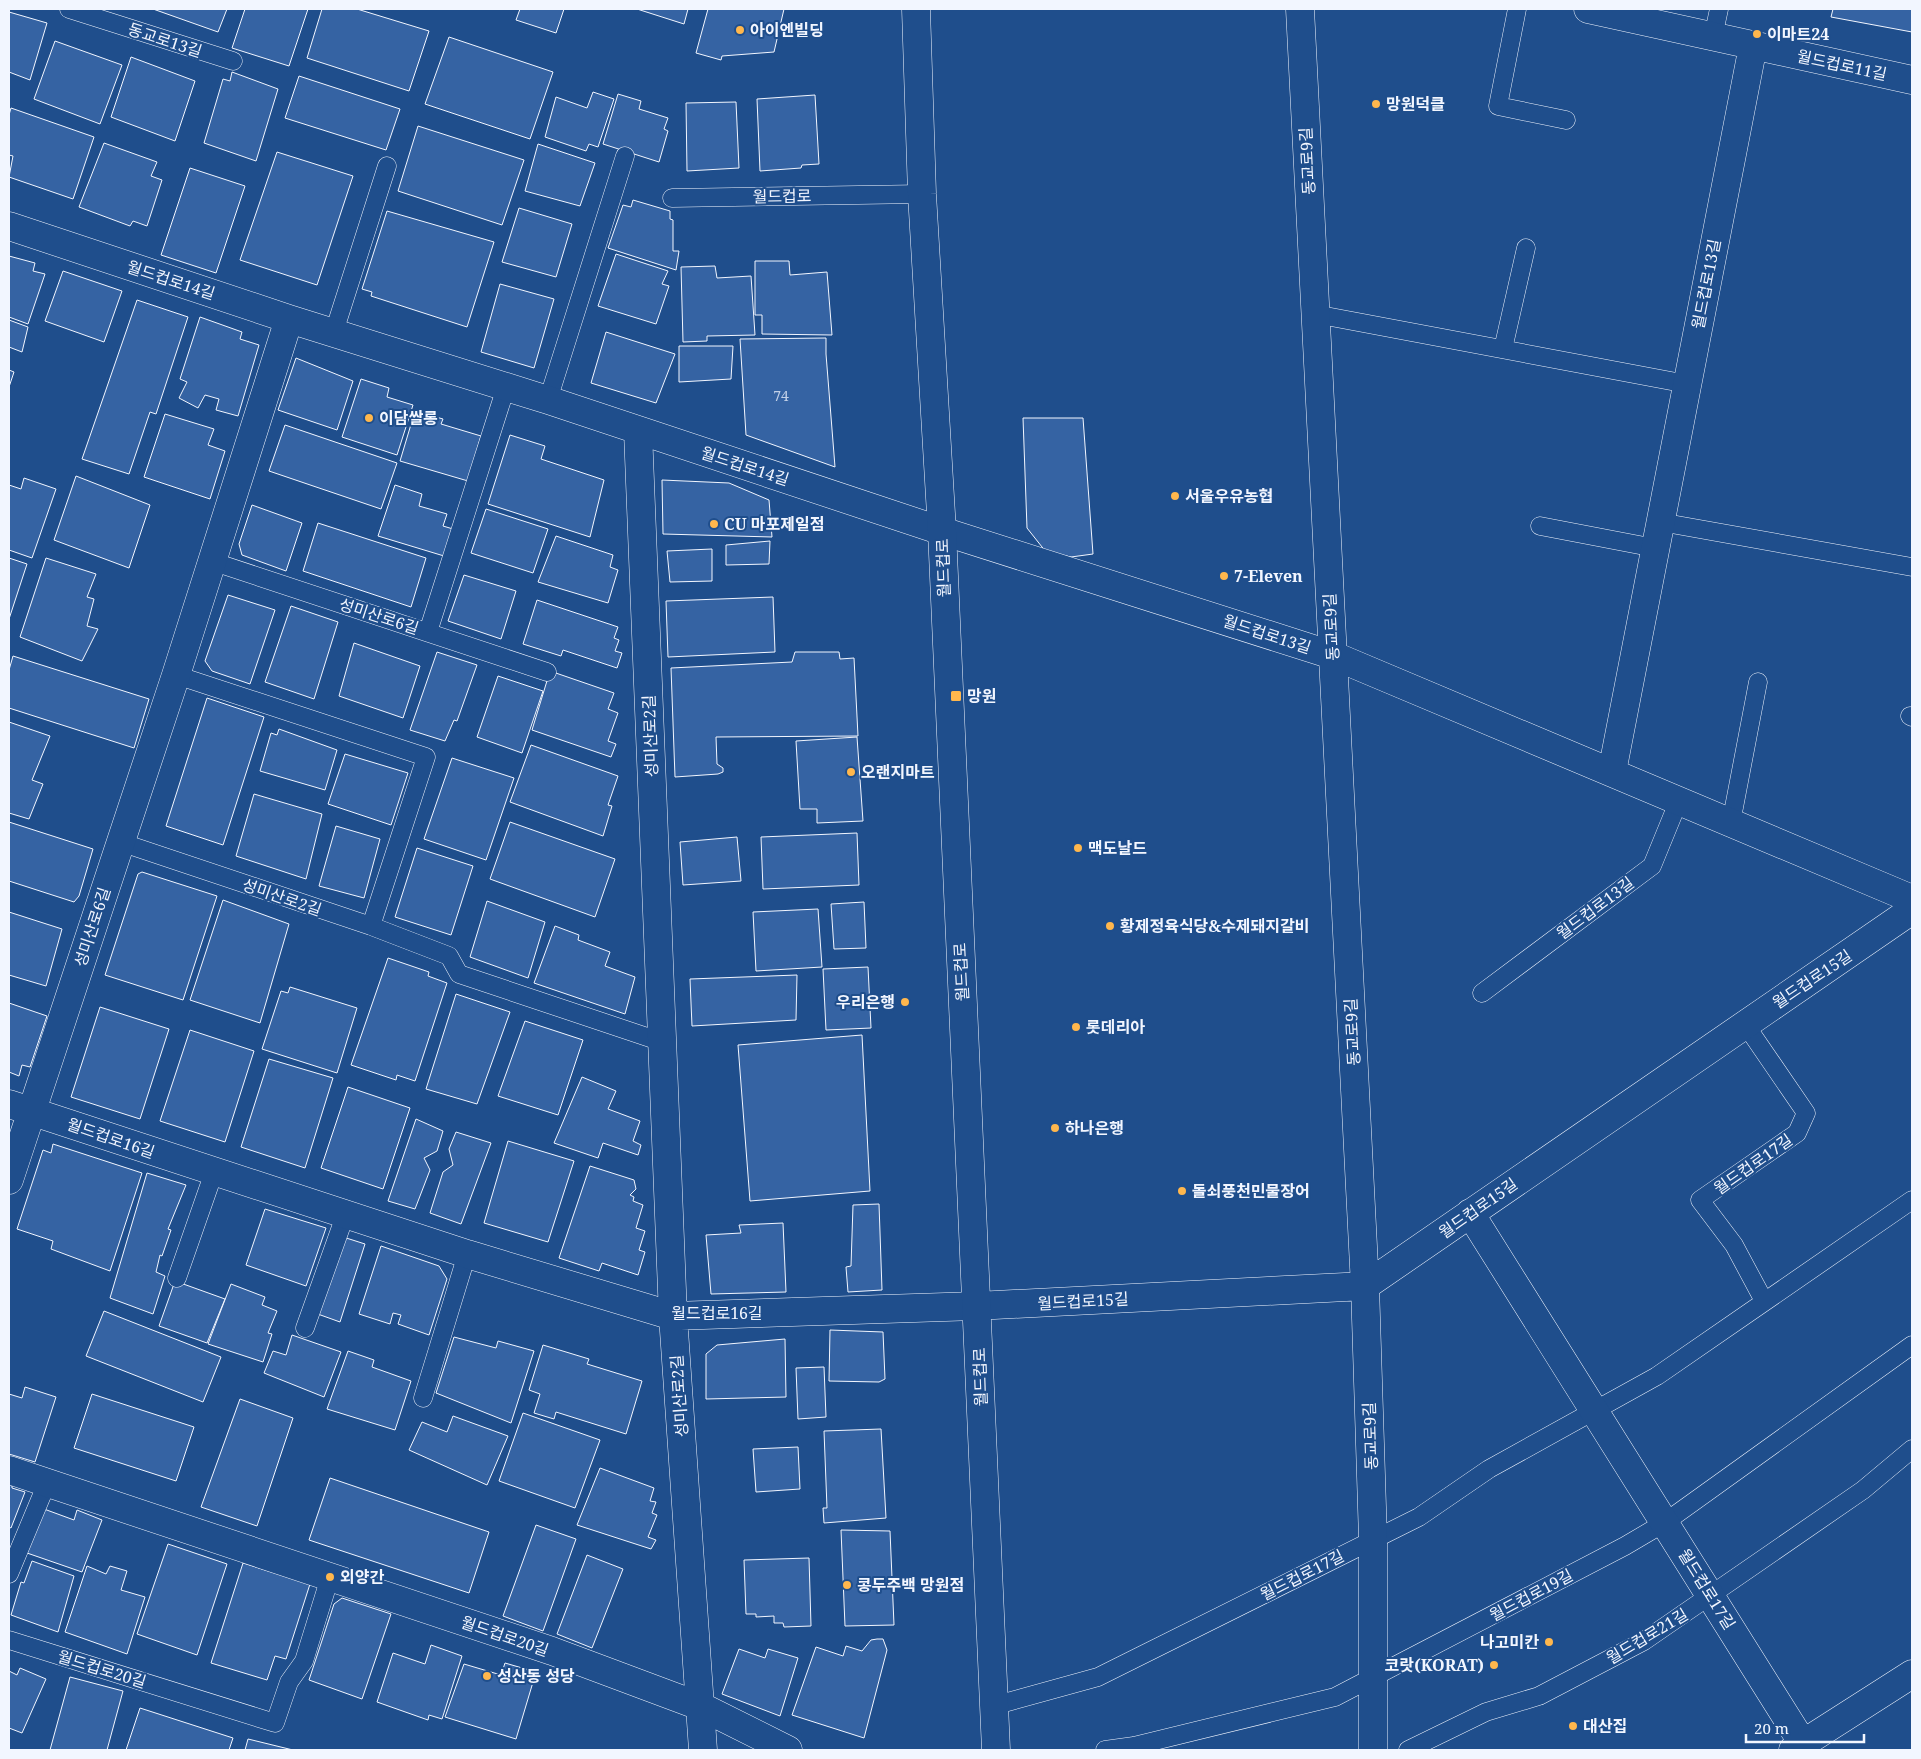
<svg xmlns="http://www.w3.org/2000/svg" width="1921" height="1759" font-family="'Noto Serif','Noto Sans KR',serif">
	<rect width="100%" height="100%" fill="#1f4e8c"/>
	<path fill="#3563a3" stroke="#f2f6ff" d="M153,9H227L218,32Z
		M245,9H308L289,66L232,48Z
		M322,9H357L429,31L409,91L307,58Z
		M520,9H564L556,33L516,20Z
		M637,9H688L684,24Z
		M708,9H784L774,52L722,56L721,60L696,53Z
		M1833,9H1912V32L1831,17Z
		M9,12L47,23L30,80L9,72Z
		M449,37L553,72L530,139L425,104Z
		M55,41L122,65L100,124L34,99Z
		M131,57L195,81L175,141L111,117Z
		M232,72L278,89L256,161L204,143L223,79L230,81Z
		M299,76L400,109L386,150L285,118Z
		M593,92L614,99L598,147L589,144L586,151L545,137L556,97L587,108Z
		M618,94L641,101L639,109L668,118L664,129L668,131L659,162L603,144Z
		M815,95L819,164L802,165L801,168L760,171L757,99Z
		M736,102L739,168L687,171L686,103Z
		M11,108L94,137L73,199L9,177L13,156L9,155V115Z
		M418,126L524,160L502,225L398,191Z
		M104,143L157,162L151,176L162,180L147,226L133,221L130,226L79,207Z
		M538,144L595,163L580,206L525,191Z
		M277,152L353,176L317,285L240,260Z
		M190,168L245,186L216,273L161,255Z
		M633,200L670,211V219L673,220V251H679L676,270L608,248L623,205L631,207Z
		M519,208L572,224L556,277L502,262Z
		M387,211L494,242L467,327L371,296L372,292L362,289Z
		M616,254L668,271L662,284L669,286L656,324L598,306Z
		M9,256L35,263L33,271L45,274L28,324L9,317Z
		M755,261H789L790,275L827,272L832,335L762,334V315H755Z
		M715,266L717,278L751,276L755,335L707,336V341L683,342L681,267Z
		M63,271L122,291L104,342L45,321Z
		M500,284L554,299L534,368L481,352Z
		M137,300L188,317L156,414L150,412L129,474L82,459Z
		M200,317L242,332L240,339L259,345L238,416L216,410L219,399L205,395L198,408L179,398L187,382L180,379Z
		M9,320L28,327L22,352L9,347Z
		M606,332L675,354L656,403L591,383Z
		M826,338V354L835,467L746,435L740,339Z
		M679,346H733L731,379L679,382Z
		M296,358L353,381L337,430L278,410Z
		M9,370L14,372L9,387Z
		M361,379L389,388L387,397L413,405L397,455L342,437Z
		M415,411L443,419L441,424L481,436L468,481L400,461Z
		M165,414L214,429L208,445L225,451L210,499L144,477Z
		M1023,418H1083L1093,554L1071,557L1046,552L1027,528Z
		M285,425L397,463L381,509L269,471Z
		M510,435L545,446L541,459L604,480L590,537L488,504Z
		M76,476L150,505L129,568L54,540Z
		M24,478L56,489L32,558L9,550V485L21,489Z
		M662,480L729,483L769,500L772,537L663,534Z
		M395,485L422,494L419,506L447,514L443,526L453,529L444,556L378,536Z
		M252,505L302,523L286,571L242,555L239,544Z
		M486,509L548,529L533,573L471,553Z
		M318,523L426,558L411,607L303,571Z
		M556,536L613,555L610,567L618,570L608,603L538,582Z
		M770,541L769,564L726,565V545Z
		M712,549V581L670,582L667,551Z
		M9,558L27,564L9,619Z
		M46,558L96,574L87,597L94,599L87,626L98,629L82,661L20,637Z
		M464,575L516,591L501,639L448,621Z
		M228,595L275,610L250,684L212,671L205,661Z
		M773,597L775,652L668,657L666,601Z
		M537,600L618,627L614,638L619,640L615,651L622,653L617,668L563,650L561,656L523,644Z
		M291,606L338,622L314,699L265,682Z
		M354,643L420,666L403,718L339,696Z
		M437,652L477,665L457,721L454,720L445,741L410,730Z
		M795,652H839L840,659L854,658L858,736L716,737L717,764L723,768V772L718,774L675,777L671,668L792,662Z
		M13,656L149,699L134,748L9,708V670Z
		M550,671L614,693L608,709L618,713L608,741L616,744L611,757L532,730Z
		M498,676L543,691L522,753L477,737Z
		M207,698L264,717L223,845L166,826Z
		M9,722L50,736L32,780L43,784L29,819L9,813Z
		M279,729L337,750L325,790L260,771L271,733L277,735Z
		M857,737L863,821L817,823V809H800L796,741Z
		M531,745L618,776L608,805L612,806L603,836L510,802Z
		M345,754L408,773L391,825L328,804Z
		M452,758L514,778L486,860L424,839Z
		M254,794L322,814L306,879L236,856Z
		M9,822L93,849L79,896L74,902L9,881Z
		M510,822L615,859L595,917L490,879Z
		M336,826L380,839L364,898L319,886Z
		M857,833L859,885L763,889L761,837Z
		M737,837L741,881L683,885L680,842Z
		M417,848L473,866L451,935L395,917Z
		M142,872L217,896L183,1000L105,975L138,874Z
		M223,900L289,924L260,1023L190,1000Z
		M487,901L545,922L528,978L470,957Z
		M864,902L866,948L834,949L831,904Z
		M818,909L822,967L756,971L753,912Z
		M9,912L62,929L46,986L9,975Z
		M555,926L579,935L578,940L610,952L605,966L635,977L625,1014L534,983Z
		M388,958L429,972L428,976L447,983L415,1081L397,1075L396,1080L351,1065Z
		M868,967L871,1028L826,1030L823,969Z
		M797,975L796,1020L692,1026L690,979Z
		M290,987L357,1008L337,1073L262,1049L281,991L288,993Z
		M456,994L510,1012L477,1104L426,1089Z
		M9,1003L47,1016L30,1067L22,1065L19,1076L9,1072Z
		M100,1007L169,1029L140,1119L71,1097Z
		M525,1021L583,1040L558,1115L498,1096Z
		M190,1030L254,1051L225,1142L160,1121Z
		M862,1035L870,1191L750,1201L738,1045Z
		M269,1059L333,1078L305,1168L241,1147Z
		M582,1077L616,1091L608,1109L640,1121L633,1141L641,1145L638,1155L603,1143L598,1158L554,1143Z
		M348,1087L410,1108L383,1189L321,1168Z
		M416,1119L443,1131L437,1151L424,1158L430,1170L415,1209L388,1201Z
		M456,1132L491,1143L461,1224L430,1213L443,1172L453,1165L449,1149Z
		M508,1141L574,1161L548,1242L484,1223Z
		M53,1144L142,1173L110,1271L51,1249L53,1241L17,1229L43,1150L51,1153Z
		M590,1166L634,1180L636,1189L630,1195L634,1197L633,1201L643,1205L636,1228L645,1231L639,1250L645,1252L638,1275L602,1263L599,1271L559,1258Z
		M147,1173L186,1185L168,1229L171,1230L162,1256L160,1255L156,1272L165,1276L153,1314L110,1298Z
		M879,1204L882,1290L848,1292L846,1267L851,1266L853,1205Z
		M265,1209L326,1228L306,1286L246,1265Z
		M783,1223L786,1292L711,1294L706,1235L741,1233L739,1225Z
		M340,1236L365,1244L340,1322L315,1313Z
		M381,1246L439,1266L447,1279L429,1335L398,1324L401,1315L393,1313L390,1324L359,1314Z
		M175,1281L225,1299L207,1343L159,1326Z
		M231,1284L265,1297L262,1305L277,1311L268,1333L272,1334L263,1362L208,1344Z
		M104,1311L221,1357L203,1402L86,1356Z
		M830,1330L883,1332L885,1379L879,1382L829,1381Z
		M292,1335L341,1352L324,1397L264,1373L273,1351L286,1355Z
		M454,1337L496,1348L498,1341L534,1351L511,1423L436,1393Z
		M785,1339L786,1397L706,1399V1354L717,1345Z
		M543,1345L589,1359L587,1364L642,1381L626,1434L556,1412L554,1419L534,1413L540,1394L529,1390Z
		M348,1351L374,1360L372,1367L411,1381L395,1430L327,1409Z
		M824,1367L826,1417L798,1419L796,1368Z
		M25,1387L56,1397L35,1462L9,1454V1394L22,1398Z
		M92,1394L194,1427L176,1481L74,1448Z
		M240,1399L293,1418L257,1526L201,1507Z
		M523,1413L600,1440L575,1508L499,1481Z
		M453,1416L508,1436L487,1485L409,1450L422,1422L447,1432Z
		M881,1429L886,1518L824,1523L823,1508H827L824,1431Z
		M798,1447L800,1489L756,1492L753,1449Z
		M600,1468L654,1488L650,1501L656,1502L652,1513L657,1515L648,1537L656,1540L651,1549L577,1525Z
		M330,1478L489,1532L469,1593L309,1540Z
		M9,1483L12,1484V1488L25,1492L11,1528L9,1527Z
		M44,1509L74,1520L77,1510L102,1520L82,1572L27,1553Z
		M536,1525L576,1539L543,1631L503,1616Z
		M841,1530L890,1531L894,1625L845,1626Z
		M168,1544L227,1564L197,1655L137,1634Z
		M587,1555L623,1569L592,1648L557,1634Z
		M809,1558L811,1626L784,1627L783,1623H774V1616L756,1617V1614H746L744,1560Z
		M32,1561L74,1576L58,1632L11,1615L21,1582L24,1583Z
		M243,1563L310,1584L286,1659L275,1656L267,1680L211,1663Z
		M87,1566L106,1574L110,1566L127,1571L121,1590L145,1597L127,1654L65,1632Z
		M342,1598L391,1614L362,1699L309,1680L334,1604Z
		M877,1639H883L887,1650L864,1738L792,1715L816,1647L843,1656L846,1646L862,1651L871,1640Z
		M431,1645L462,1656L442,1719L429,1715L428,1720L377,1702L393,1653L425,1664Z
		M739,1649L765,1658L768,1649L798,1658L780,1716L722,1694Z
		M505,1663L536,1672L516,1739L445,1717L464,1664L501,1675Z
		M20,1668L46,1679L22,1733L9,1728V1671L17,1675Z
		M70,1677L123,1691L107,1750H50Z
		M140,1708L233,1738L229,1750H126Z
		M248,1739L293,1750H245Z"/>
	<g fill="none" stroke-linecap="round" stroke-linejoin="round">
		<defs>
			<path id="lane" d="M69,9L233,61
				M1517,9L1498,106L1566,120
				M1713,37L1719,9
				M672,198L922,194
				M1315,314L1687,384
				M334,332L387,166
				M1503,349L1526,248
				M548,400L625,156
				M1660,522L1912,567
				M1540,526L1655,548
				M211,561L547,672
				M428,632L506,387
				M176,675L426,757L371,926
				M1910,716L1912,717
				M1731,823L1758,682
				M120,842L371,926L449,956L459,974L662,1042
				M1482,993L1652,866L1679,800
				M1745,1024L1806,1113L1797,1133L1700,1200L1734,1245L1764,1301
				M177,1278L214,1172
				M305,1328L346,1213
				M423,1398L467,1254
				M9,1574L47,1483
				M9,1640L275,1723L289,1682L304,1661L330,1577
				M993,1706L1098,1677L1419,1517L1489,1469L1657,1376L1912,1200
				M1105,1750L1134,1746L1335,1697L1625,1546L1664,1523L1912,1345
				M1408,1750L1486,1712L1539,1696L1644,1641L1863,1490L1912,1449"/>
			<path id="street" d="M1300,9L1365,1286L1373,1539V1750
				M1588,9L1912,80
				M9,226L289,319L548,400L942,531L1332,655L1912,899
				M638,431L673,1316L703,1750
				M1612,772L1753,46
				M9,1104L467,1254L673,1316L976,1306L1365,1286L1912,910
				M9,1180L176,675L289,319
				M1470,1213L1807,1750
				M9,1470L552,1651L702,1707L788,1750
				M1793,1750L1912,1674"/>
			<path id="primary" d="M916,9L922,194L942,531L996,1750"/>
		</defs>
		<use href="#lane" stroke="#f2f6ff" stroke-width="19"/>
		<use href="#street" stroke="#f2f6ff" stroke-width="29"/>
		<use href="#primary" stroke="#f2f6ff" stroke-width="29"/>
		<use href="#lane" stroke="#1f4e8c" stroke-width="18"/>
		<use href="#street" stroke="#1f4e8c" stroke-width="28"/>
		<use href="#primary" stroke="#1f4e8c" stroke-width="28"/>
	</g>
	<g fill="#ffb74d" stroke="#1f4e8c" stroke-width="2">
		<circle cx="740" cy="30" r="5"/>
		<circle cx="1757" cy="34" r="5"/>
		<circle cx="1376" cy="104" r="5"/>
		<circle cx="369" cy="418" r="5"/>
		<circle cx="1175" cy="496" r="5"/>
		<circle cx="714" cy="524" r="5"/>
		<circle cx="1224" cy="576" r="5"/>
		<rect x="950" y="690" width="12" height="12" rx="2.5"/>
		<circle cx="851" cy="772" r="5"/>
		<circle cx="1078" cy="848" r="5"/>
		<circle cx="1110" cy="926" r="5"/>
		<circle cx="905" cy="1002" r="5"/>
		<circle cx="1076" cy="1027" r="5"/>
		<circle cx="1055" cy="1128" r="5"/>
		<circle cx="1182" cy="1191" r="5"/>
		<circle cx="330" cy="1577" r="5"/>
		<circle cx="847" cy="1585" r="5"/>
		<circle cx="1549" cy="1642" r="5"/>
		<circle cx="1494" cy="1665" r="5"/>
		<circle cx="487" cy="1676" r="5"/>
		<circle cx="1573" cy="1726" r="5"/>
	</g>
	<g text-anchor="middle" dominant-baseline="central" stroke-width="4" stroke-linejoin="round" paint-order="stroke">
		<g font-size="14" fill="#c3d1e8">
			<text x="781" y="395">74</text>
		</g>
		<g font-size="16" font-weight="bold" fill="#f2f6ff" stroke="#1f4e8c" text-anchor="start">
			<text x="750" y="30">아이엔빌딩</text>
			<text x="1767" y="34">이마트24</text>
			<text x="1386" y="104">망원덕클</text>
			<text x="379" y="418">이담쌀롱</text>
			<text x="1185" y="496">서울우유농협</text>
			<text x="724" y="524">CU 마포제일점</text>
			<text x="1234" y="576">7-Eleven</text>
			<text x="967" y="696">망원</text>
			<text x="861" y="772">오랜지마트</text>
			<text x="1088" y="848">맥도날드</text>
			<text x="1120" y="926">황제정육식당&amp;수제돼지갈비</text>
			<text x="895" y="1002" text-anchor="end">우리은행</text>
			<text x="1086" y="1027">롯데리아</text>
			<text x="1065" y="1128">하나은행</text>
			<text x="1192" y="1191">돌쇠풍천민물장어</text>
			<text x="340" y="1577">외양간</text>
			<text x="857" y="1585">콩두주백 망원점</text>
			<text x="1539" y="1642" text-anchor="end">나고미칸</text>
			<text x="1484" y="1665" text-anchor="end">코랏(KORAT)</text>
			<text x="497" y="1676">성산동 성당</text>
			<text x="1583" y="1726">대산집</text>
		</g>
		<g font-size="16" fill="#f2f6ff" stroke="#1f4e8c">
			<text transform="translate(165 40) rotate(18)">동교로13길</text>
			<text transform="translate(1842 65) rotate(12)">월드컵로11길</text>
			<text transform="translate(1307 161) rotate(-93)">동교로9길</text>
			<text transform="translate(782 196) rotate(-1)">월드컵로</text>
			<text transform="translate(171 280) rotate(18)">월드컵로14길</text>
			<text transform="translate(1706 284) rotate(-79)">월드컵로13길</text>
			<text transform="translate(745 466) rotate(18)">월드컵로14길</text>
			<text transform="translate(943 568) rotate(-92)">월드컵로</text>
			<text transform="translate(379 616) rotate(18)">성미산로6길</text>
			<text transform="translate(1331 627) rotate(-93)">동교로9길</text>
			<text transform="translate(1267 634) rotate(18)">월드컵로13길</text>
			<text transform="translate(650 736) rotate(-92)">성미산로2길</text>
			<text transform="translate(282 897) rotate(19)">성미산로2길</text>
			<text transform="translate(1595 908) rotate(-37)">월드컵로13길</text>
			<text transform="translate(92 927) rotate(-72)">성미산로6길</text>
			<text transform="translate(961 972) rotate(-93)">월드컵로</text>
			<text transform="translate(1812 979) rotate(-34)">월드컵로15길</text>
			<text transform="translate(1352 1032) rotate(-93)">동교로9길</text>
			<text transform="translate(111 1138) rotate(19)">월드컵로16길</text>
			<text transform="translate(1753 1164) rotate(-35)">월드컵로17길</text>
			<text transform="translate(1478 1208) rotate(-35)">월드컵로15길</text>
			<text transform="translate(1083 1301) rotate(-3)">월드컵로15길</text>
			<text x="717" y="1313">월드컵로16길</text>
			<text transform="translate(980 1377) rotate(-92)">월드컵로</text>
			<text transform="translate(679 1396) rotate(-94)">성미산로2길</text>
			<text transform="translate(1370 1436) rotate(-92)">동교로9길</text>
			<text transform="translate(1302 1575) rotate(-27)">월드컵로17길</text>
			<text transform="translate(1707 1589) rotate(58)">월드컵로17길</text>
			<text transform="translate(1531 1595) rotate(-28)">월드컵로19길</text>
			<text transform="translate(505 1636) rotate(19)">월드컵로20길</text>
			<text transform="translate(1647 1636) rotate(-31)">월드컵로21길</text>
			<text transform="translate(102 1669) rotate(17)">월드컵로20길</text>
		</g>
	</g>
	<rect width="1921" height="1759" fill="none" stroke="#f2f6ff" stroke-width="20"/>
	<path d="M1746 1734v8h118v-8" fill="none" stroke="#f2f6ff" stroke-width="2.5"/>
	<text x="1754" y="1734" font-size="15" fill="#f2f6ff" stroke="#1f4e8c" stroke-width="4" paint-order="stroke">20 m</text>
</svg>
